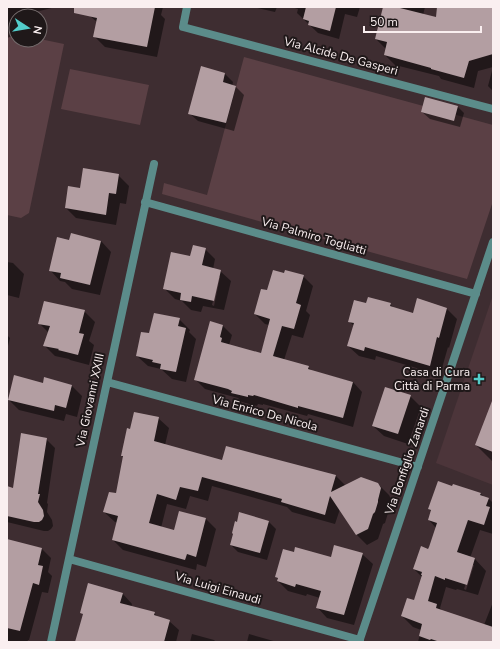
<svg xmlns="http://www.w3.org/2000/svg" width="500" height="649" font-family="'Nunito Sans',sans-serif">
	<rect width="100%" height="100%" fill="#3e2d31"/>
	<path fill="#4c353a" d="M493,295V485L436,463Z"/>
	<path fill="#5b4045" d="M7,32L16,34V40H40V39L64,44L29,213L21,218L7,215Z
		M244,57L493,125V201L467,279L162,194L164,183L207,195Z
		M70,69L149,85L140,125L61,109Z"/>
	<path fill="#0007" fill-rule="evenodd" d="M7,7H56L31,13L32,16H16V35L7,38Z
		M92,7H163L161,15L165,19L157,57L105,47L94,36L97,22L90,16Z
		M253,7H277L275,12Z
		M291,7H360L357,17L345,14L339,39L318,33L297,13L298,9Z
		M384,7H425L423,15L441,20L480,7H493V67L478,71L474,88L441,79L439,76L395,65L385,55L386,49L376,39Z
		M493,67V91L488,86Z
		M225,74L233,82L232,86L236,87L244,95L234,131L198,121L189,113Z
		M457,106L464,113L460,127L430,119L422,112Z
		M118,175L129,186L126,204L120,203L116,225L76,218L66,208L80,189Z
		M70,241H101L111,252L100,295L72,289L65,282L60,281L50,270Z
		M205,249L215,259L213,269L220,271L231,281L224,310L203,306L201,312L191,310L182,301L175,299L164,288ZM218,277H220L214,306L212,305Z
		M7,262L13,263L24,274L19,298L7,295Z
		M303,276L313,286L306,311L310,315L303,338L292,335L284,360L308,367L312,371L353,382L362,392L353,427L308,414L307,416L263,404V405L258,404L257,406L242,402L238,398L205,389L195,379L211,322L223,326L232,335L229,345L261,354L269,325L265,324L255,314L268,292Z
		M367,304H390L395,309L414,315L446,308L457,319L449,348L448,347L440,375L376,356L375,360L359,356L348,346L354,326L349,321Z
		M84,311L95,322L89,341L94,345L89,365L70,360L69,359L55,356L45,346L49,333L39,323Z
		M179,319L190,330L189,332L196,339L186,382L172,379L161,369L148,366L137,356Z
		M7,335L10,338L7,350Z
		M43,384L72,386L82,396L77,417L66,414L64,421L19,410L9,400Z
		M410,396L421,407L408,444L384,436L373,426Z
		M493,402V462L476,445Z
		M158,418L169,428L165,445L223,461L336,476L346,486L378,484L389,495L391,499L387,511L388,513L385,523L383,524L378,539L367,545L357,535L340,509L335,524L292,512L287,507L212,486L208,501L190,496L186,509L167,504L161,528L175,531L180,512L206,519L216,529L206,567L197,564L196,570L123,550L113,540L118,523L115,522L104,512L116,495L124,458L122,456L131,430Z
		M46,439L55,448L47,503L48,504L47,512L52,520L53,526L51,529L48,531H44L7,522V487L14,489Z
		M453,487L480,493L484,497L489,499L493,503V534L480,530L470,558L475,559L486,571L478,595L457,589L456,590L446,587L440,608L443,612L484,625L493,602V642H418L421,630L413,627L402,616L414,602L423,578L414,569L428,550L436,528L429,520L432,512L429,509ZM472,565H474L466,590L464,589Z
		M240,514L269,522L276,529L267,560L238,552L231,545Z
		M7,541L41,548L51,558L48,572L52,576L48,593L42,592L29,640H28L27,642H7Z
		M295,553L331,558L362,554L373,564L354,625L327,618L317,607L320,598L307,594L306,596L288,591L278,581V579L276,577Z
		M123,594L132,604L131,607L154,613L159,618L169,621L179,630L176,642H76L84,615L81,612Z
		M192,634L214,640L216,642H190Z
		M249,634L277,642H247Z"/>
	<path fill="#b39ea2" d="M74,7H155L147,47L93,37L97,18L74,13Z
		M306,7H336L330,31L308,25L309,21L303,19Z
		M383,7H396L436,17L437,7H493V54L469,61L464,78L431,69V68L384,55L387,42L375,39Z
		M201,66L225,73L223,82L236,86L226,123L188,114Z
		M425,97L458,106L454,121L421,112Z
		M83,168L119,174L116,194L109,193L106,215L65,208L68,186L80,188Z
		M71,233L101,241L90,285L60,278L61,273L49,271L57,237L69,240Z
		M193,245L206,248L202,265L221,270L214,301L192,296L191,302L180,300L181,293L163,289L171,252L190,256Z
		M273,270L284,273L285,270L304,275L296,303L301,305L294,329L282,326L273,356L309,366L308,369L353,382L343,418L298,406V408L254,395L253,396L248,395V397L231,393L232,391L228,389L194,380L210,321L223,325L220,337L222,338L221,342L261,353L270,319L254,314L261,289L267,290Z
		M368,297L391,303L390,306L413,313L417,298L447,308L439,338L437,337L430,366L365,347L364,351L347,346L354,323L348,322L354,300L366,303Z
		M44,301L85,310L79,333L84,334L78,355L58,350L59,349L43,346L50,326L38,324Z
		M154,313L180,318L178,326L186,328L176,372L160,369L161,364L152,362L153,360L136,356L141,332L149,333Z
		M14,375L43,383L44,377L72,385L66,408L55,405L54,411L8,400Z
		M385,387L411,395L398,434L372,426Z
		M492,401H493V452L475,445Z
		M134,412L159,417L154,441L222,460L226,446L336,475L331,492L361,477L378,483L381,488L378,500V502L375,512L373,514L368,529L356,535L330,496L325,515L281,502L282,499L202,477L198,491L180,487L176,500L157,494L149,523L174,530L179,511L206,518L196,557L187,554L185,560L112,540L118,516L103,512L109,492L116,493L123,456H121L127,428L130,429Z
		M21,433L47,438L38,494H40L38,502L43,510L44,516L42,520L39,522H34L7,516V486L13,488Z
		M438,481L452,486L453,484L481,493L480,495L489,498L486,506L490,507L484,525L468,520L457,552L475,558L467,585L445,578V580L435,576L428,601L437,604L436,608L493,627V642H440L431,639L430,640L419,636L422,624L401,616L407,598L414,600L422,575H421L422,572L413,569L421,546L428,549L429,547L437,523L428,520L431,510L428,509Z
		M239,512L269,521L260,553L230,545L233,534L232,533L235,521L237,522Z
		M7,539L42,548L38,565L43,566L39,585L33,583L20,631L7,628Z
		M334,545L363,553L344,615L316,608L321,591L296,584L295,587L277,581L278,578L275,577L283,549L294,552L295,547L331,557Z
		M88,583L123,593L120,603L155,612L154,615L170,620L164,642H75L83,614L80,613Z"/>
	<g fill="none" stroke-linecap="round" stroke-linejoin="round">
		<path stroke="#5b8c8a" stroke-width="8" d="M187,7L183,27L493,109
			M145,202L476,294
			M107,382L418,467
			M69,559L360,640
			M51,642L154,164
			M359,642L493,242"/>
	</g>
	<path fill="#53cdca" stroke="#1f1819" stroke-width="1.5" d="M477 373h4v4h4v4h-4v4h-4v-4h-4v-4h4z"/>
	<g text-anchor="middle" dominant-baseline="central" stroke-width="4" stroke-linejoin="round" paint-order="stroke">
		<g font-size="12" fill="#faeff0" stroke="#1f1819">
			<text transform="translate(341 56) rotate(15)">Via Alcide De Gasperi</text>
			<text transform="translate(314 236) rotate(16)">Via Palmiro Togliatti</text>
			<text transform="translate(90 400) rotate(-78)">Via Giovanni XXIII</text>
			<text transform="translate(265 413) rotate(15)">Via Enrico De Nicola</text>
			<text transform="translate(407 461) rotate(-71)">Via Bonfiglio Zanardi</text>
			<text transform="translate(218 588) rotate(16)">Via Luigi Einaudi</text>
		</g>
		<g font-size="12" fill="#faeff0" stroke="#1f1819" text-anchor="end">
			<text x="470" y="372">Casa di Cura<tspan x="470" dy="14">Città di Parma</tspan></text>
		</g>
	</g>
	<rect width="500" height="649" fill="none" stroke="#faeff0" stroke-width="16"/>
	<g transform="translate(28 28) rotate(102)"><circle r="19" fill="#1f1819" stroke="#776e6f"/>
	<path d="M0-3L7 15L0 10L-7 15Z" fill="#53cdca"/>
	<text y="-6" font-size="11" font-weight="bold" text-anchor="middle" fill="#faeff0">N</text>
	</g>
	<path d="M364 26v6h117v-6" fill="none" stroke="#faeff0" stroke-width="2"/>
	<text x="370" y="26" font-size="12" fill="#faeff0" stroke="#1f1819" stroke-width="3" paint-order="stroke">50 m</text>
</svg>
